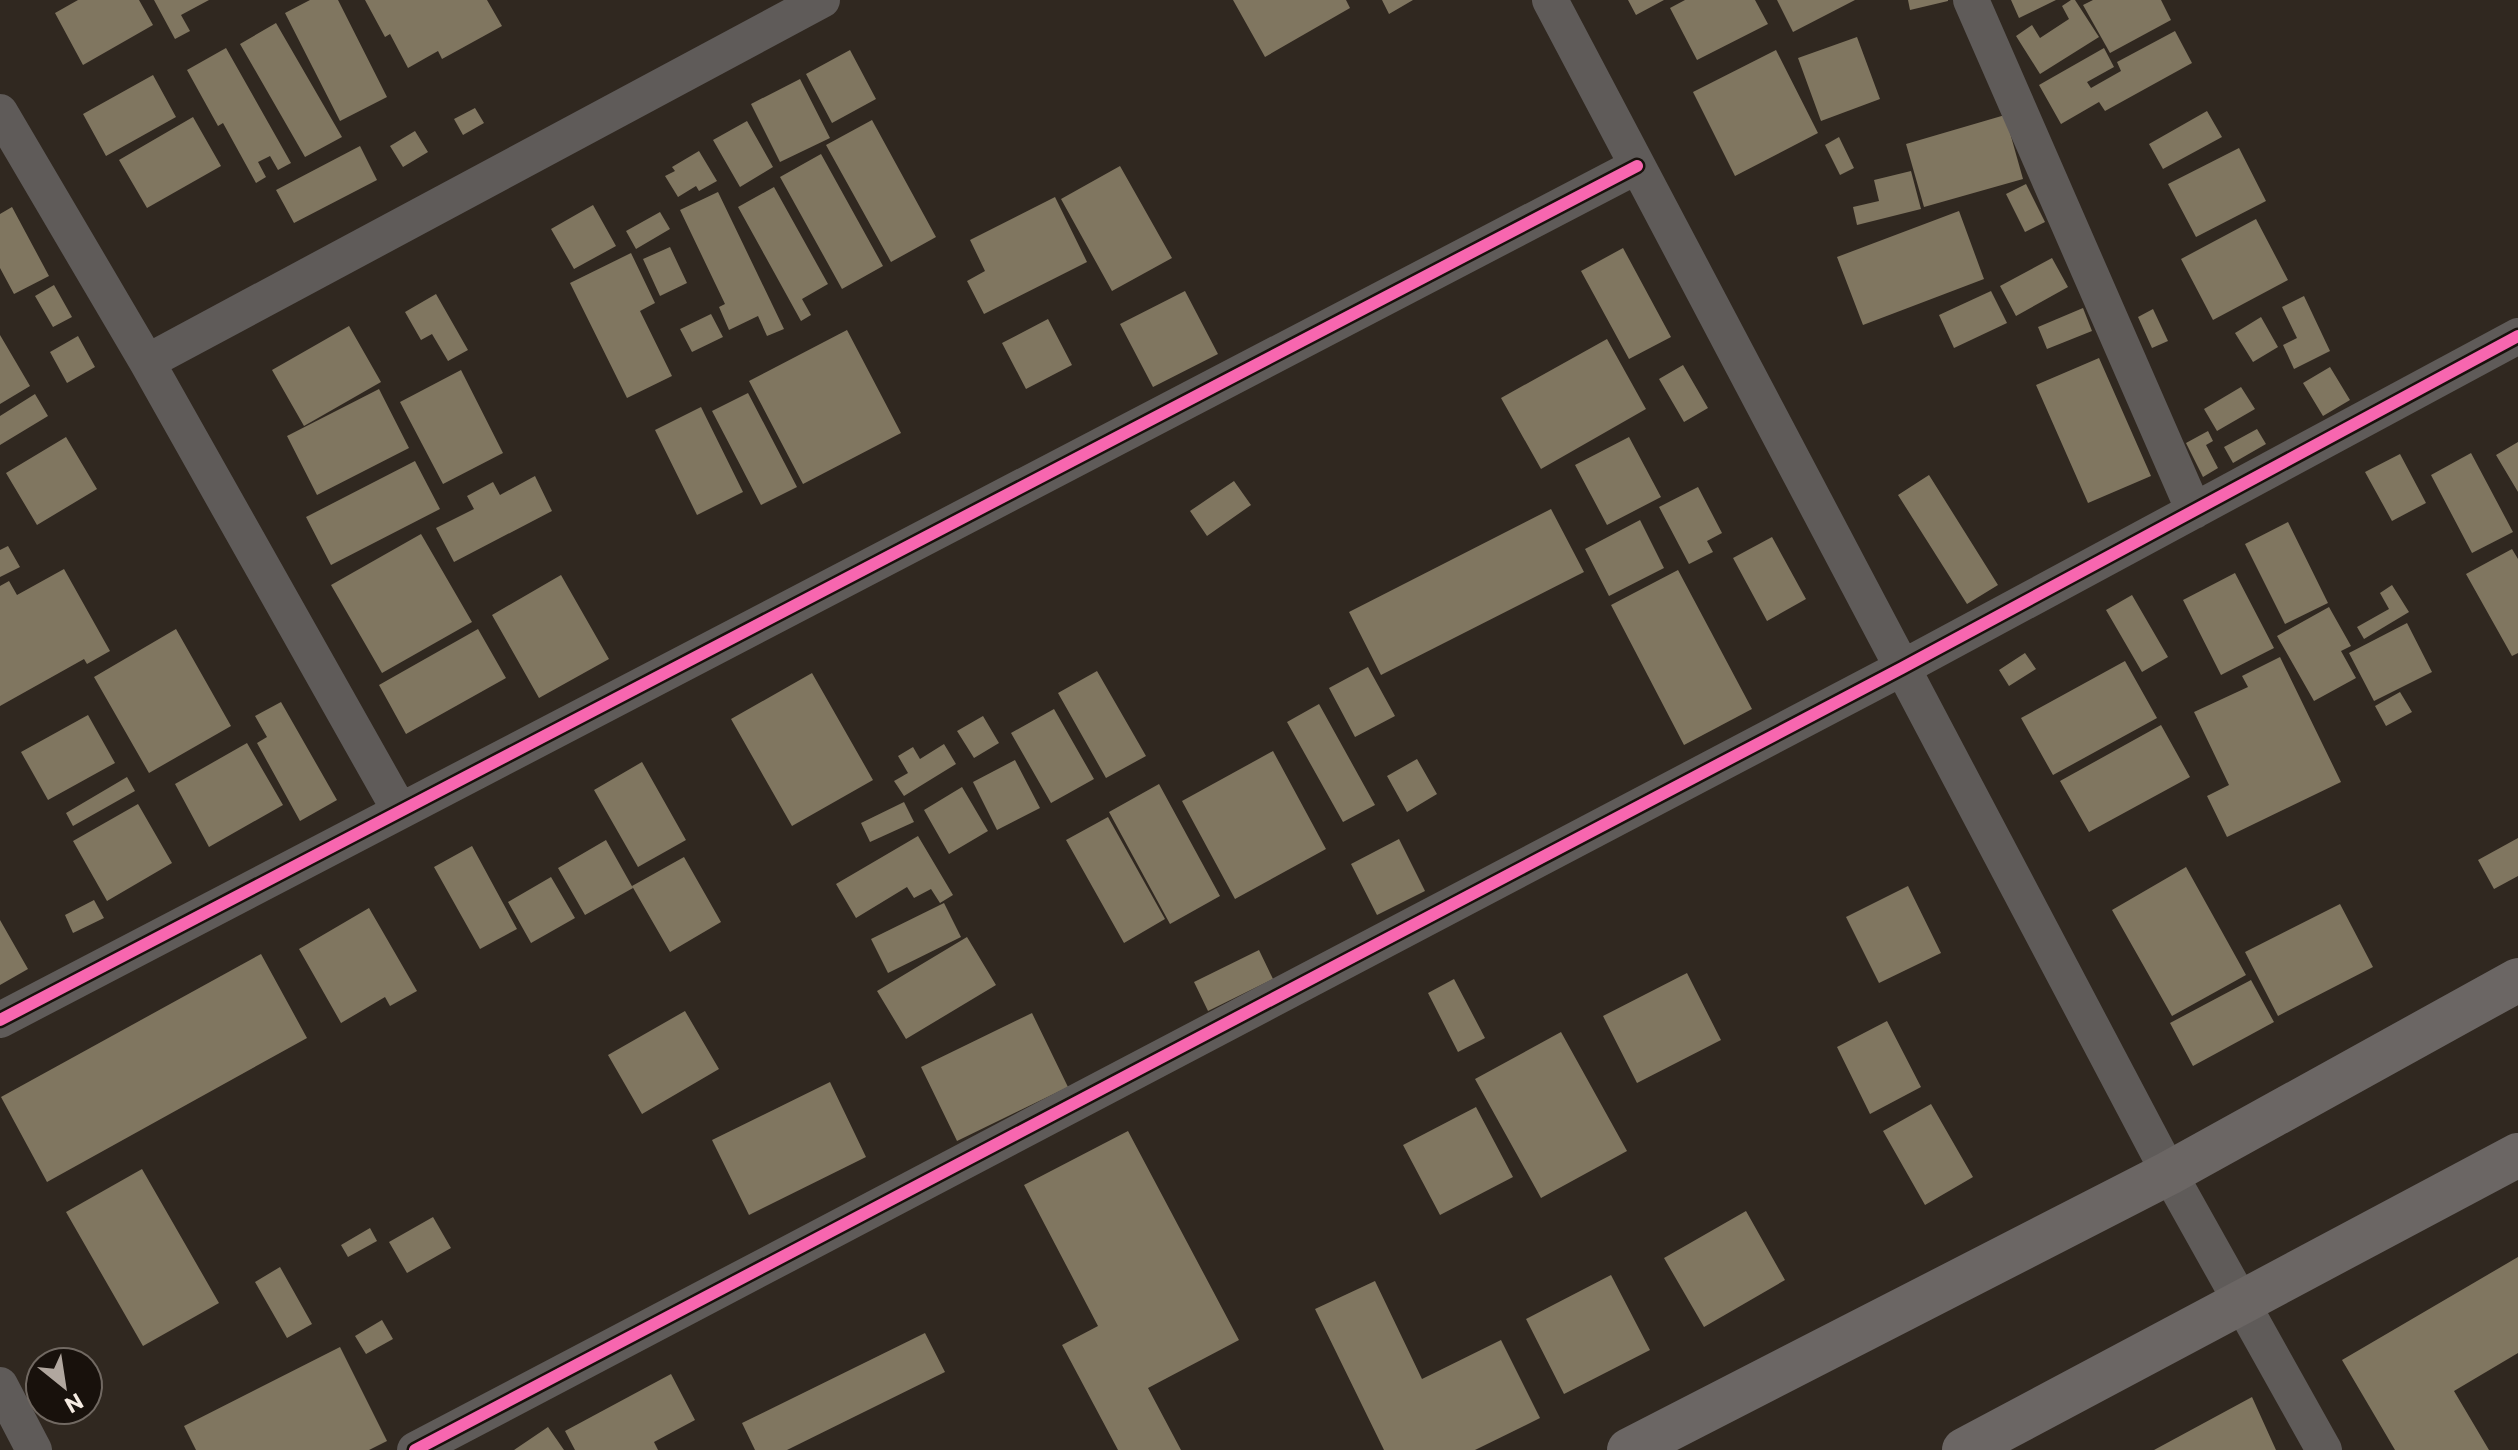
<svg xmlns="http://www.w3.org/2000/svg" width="2518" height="1450" font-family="Commissioner,sans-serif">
	<rect width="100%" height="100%" fill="#302820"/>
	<path fill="#807660" d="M78,0H139L153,25L83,65L55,13Z
		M154,0H209L181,15L190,31L175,39Z
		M310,0H338L387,97L340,121L285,13Z
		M365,0H487L502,26L442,59L438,51L408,68L390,34L385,37Z
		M1233,0H1346L1350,8L1265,57Z
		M1382,0H1413L1389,14Z
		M1628,0H1664L1636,15Z
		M1685,0H1755L1768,24L1697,60L1670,8Z
		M1777,0H1855L1793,32Z
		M1908,0H1948V1L1910,10Z
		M2011,0H2056L2019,18Z
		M2071,0H2075L2099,37L2040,74L2016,36L2032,25L2040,38L2069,19L2062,6Z
		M2093,0H2161L2171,20L2110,53L2083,5Z
		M276,23L342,137L305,157L240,44Z
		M2175,31L2192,63L2105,111L2099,102L2061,124L2039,85L2104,48L2114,67L2087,82L2091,88L2121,71L2117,62Z
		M1857,37L1880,99L1821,121L1798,58Z
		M226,48L291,163L278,170L270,156L258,162L266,177L256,183L223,123L218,126L187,70Z
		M850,50L876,99L832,123L806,74Z
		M1776,50L1818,133L1735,176L1693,92Z
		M153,75L176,117L106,156L83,114Z
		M800,79L830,138L780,162L751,104Z
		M475,108L484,123L463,135L454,119Z
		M2207,111L2222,137L2163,169L2149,144Z
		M2005,115L2023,179L1924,207L1906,144Z
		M193,117L221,166L147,208L119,160Z
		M872,120L936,237L891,262L826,145Z
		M747,121L773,167L740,187L713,140Z
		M415,131L428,152L403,167L390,146Z
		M1839,137L1854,168L1840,175L1825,145Z
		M360,146L377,180L294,223L276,190Z
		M2239,148L2266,201L2196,237L2168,184Z
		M699,151L717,181L699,191L696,186L678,197L665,176L675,171L672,167Z
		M821,154L883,266L842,289L780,177Z
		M1120,166L1172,258L1112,291L1061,199Z
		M1911,171L1921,209L1857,225L1853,207L1879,201L1874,180Z
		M2026,184L2045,222L2025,232L2006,194Z
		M774,187L828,284L802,299L811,315L801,321L738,207Z
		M718,192L784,329L767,336L758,316L729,330L719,307L725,304L680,210Z
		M1055,197L1087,262L984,314L967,281L985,271L970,240Z
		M593,205L616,246L574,269L551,229Z
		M12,207L49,276L14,294L0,268V214Z
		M1959,211L1984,279L1863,325L1837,257Z
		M660,212L670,229L636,249L626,231Z
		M2256,219L2288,280L2213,320L2181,259Z
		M670,247L687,283L660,296L643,259Z
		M1623,248L1671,337L1629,359L1581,271Z
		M631,253L655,303L640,311L672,376L627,398L570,283Z
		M2052,258L2068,287L2016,316L2000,286Z
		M54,285L72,317L53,327L35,296Z
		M1185,291L1218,354L1153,387L1120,324Z
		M1991,291L2007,323L1954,348L1939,315Z
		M436,294L468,350L448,361L432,334L421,340L405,312Z
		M2304,296L2330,351L2294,369L2283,345L2297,338L2282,307Z
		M2083,308L2092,331L2047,349L2038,327Z
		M2153,309L2168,341L2152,348L2138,317Z
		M711,314L723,337L692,352L680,329Z
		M2261,317L2278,347L2253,362L2235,333Z
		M1048,319L1072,365L1026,389L1002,343Z
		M349,326L381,382L304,426L272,370Z
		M847,330L901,433L803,484L749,381Z
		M0,335L30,386L0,404Z
		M78,336L95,367L67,383L50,352Z
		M1607,339L1646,409L1541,469L1501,398Z
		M2099,358L2151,476L2088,503L2036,385Z
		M1683,365L1708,408L1684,422L1659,379Z
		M2330,367L2350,400L2323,416L2303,383Z
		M461,370L503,453L443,484L400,402Z
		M2241,387L2255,409L2217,431L2204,409Z
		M379,389L409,448L317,495L287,436Z
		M748,393L797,487L761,505L712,411Z
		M35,394L48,416L0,445V416Z
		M701,407L743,492L697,515L655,430Z
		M2257,429L2266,444L2233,463L2224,447Z
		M2208,431L2213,441L2206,445L2218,468L2203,477L2186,443Z
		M66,437L97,489L37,525L6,473Z
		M1629,437L1661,497L1607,525L1575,465Z
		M2518,442V492L2496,455Z
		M2471,453L2513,532L2472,553L2431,475Z
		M2400,454L2426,503L2392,521L2365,472Z
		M415,461L440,509L331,565L306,517Z
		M1929,475L1998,585L1967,604L1898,495Z
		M535,476L552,511L454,562L436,528L474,509L467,496L493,482L500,495Z
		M1234,481L1251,505L1207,536L1190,511Z
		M1698,487L1722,533L1707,541L1713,552L1689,564L1659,507Z
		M1551,509L1584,572L1381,675L1349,612Z
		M1640,520L1664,568L1609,596L1585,549Z
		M2288,522L2328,603L2285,624L2245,544Z
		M421,534L472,622L382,673L331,585Z
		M1772,537L1806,599L1767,621L1733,558Z
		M8,546L20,567L0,577V550Z
		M2512,549L2518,559V653L2512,656L2466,574Z
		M64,569L110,651L87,664L84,659L0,706V586L9,581L17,595Z
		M1678,570L1752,709L1684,745L1611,605Z
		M2235,573L2274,648L2221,675L2183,600Z
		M561,575L609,659L539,698L492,615Z
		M2392,585L2409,612L2364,639L2357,627L2389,609L2380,593Z
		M2132,595L2168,657L2142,672L2106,610Z
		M2329,607L2351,646L2341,651L2356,678L2314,701L2277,636Z
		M2407,623L2432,672L2374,701L2349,653Z
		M176,629L231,726L149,773L94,677Z
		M478,629L506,678L406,734L379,685Z
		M2025,653L2036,669L2009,686L1999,670Z
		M2280,657L2341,782L2227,837L2207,796L2229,785L2194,712L2248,687L2242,676Z
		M2125,661L2157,718L2053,775L2021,718Z
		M1368,667L1395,716L1355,737L1329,688Z
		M1097,671L1146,756L1106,778L1058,693Z
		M812,673L873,780L792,826L731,719Z
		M2400,692L2412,712L2386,726L2375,706Z
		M281,702L337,800L300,821L257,743L267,737L255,716Z
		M1319,704L1375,805L1343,822L1287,722Z
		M1054,709L1094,779L1051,803L1011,733Z
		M88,715L115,763L48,800L21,752Z
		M983,716L999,743L974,758L957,731Z
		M2161,725L2190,777L2089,832L2060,781Z
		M247,743L283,805L209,847L175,784Z
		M944,744L956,764L904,796L894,781L908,773L898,756L913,747L920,759Z
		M1273,751L1326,849L1235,899L1182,801Z
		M1417,759L1437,794L1407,812L1387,776Z
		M1015,760L1040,808L997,830L973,782Z
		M642,762L686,840L638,867L594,790Z
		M127,777L135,791L73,826L66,813Z
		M1159,784L1220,896L1170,924L1109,812Z
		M962,787L988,831L949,854L924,810Z
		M904,802L914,822L870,842L861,823Z
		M138,804L172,863L107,901L73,841Z
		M1108,817L1165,919L1124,943L1066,840Z
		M918,836L953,895L940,903L931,889L914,898L907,887L856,918L836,884Z
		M2518,838V876L2494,889L2478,860Z
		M1399,839L1425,891L1377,915L1351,864Z
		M606,840L633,888L585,915L558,868Z
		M472,846L517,929L480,949L434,867Z
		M684,857L721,922L670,952L632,886Z
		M2186,867L2246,975L2172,1016L2112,910Z
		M551,877L575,918L531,943L508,902Z
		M1908,886L1941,953L1879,983L1846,917Z
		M94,900L104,918L73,933L65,915Z
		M944,903L961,937L888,973L871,939Z
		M2340,904L2373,967L2278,1016L2245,952Z
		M369,908L417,991L390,1006L385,997L341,1023L299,949Z
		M0,920L28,969L0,985Z
		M967,937L996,985L906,1039L877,991Z
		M1259,950L1273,979L1208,1011L1194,982Z
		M261,954L307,1038L47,1182L1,1097Z
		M1687,973L1721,1040L1637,1083L1603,1016Z
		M1454,979L1485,1038L1458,1052L1428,993Z
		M2251,980L2274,1022L2193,1066L2170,1023Z
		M685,1011L719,1069L642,1114L608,1055Z
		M1032,1013L1068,1087L957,1141L921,1067Z
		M1887,1021L1921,1087L1870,1114L1837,1047Z
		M1561,1032L1627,1151L1541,1198L1475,1079Z
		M830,1082L866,1157L749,1215L712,1140Z
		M1931,1104L1973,1177L1925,1205L1883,1131Z
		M1476,1107L1513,1177L1440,1215L1403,1145Z
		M1128,1131L1239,1340L1148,1388L1181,1450H1118L1062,1345L1098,1326L1024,1185Z
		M142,1169L219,1303L143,1346L66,1212Z
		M1746,1211L1785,1280L1704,1327L1664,1258Z
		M433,1217L451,1248L407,1273L389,1242Z
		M370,1228L377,1241L348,1257L341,1245Z
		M2518,1257V1353L2454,1391L2489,1450H2395L2342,1360Z
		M280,1267L312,1324L287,1338L255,1282Z
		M1611,1275L1650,1350L1564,1394L1526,1319Z
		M1375,1281L1422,1379L1501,1340L1540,1418L1475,1450H1384L1315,1309Z
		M382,1320L393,1339L366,1354L355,1336Z
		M925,1333L945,1372L787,1450H755L742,1423Z
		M340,1347L387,1441L369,1450H196L184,1426Z
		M671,1374L695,1420L654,1442L658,1450H575L565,1431Z
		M2252,1397L2276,1450H2154Z
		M548,1427L564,1450H514Z"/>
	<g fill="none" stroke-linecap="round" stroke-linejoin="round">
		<path stroke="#5f5b59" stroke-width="36" d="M1550,0L2169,1173L2324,1450
			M1971,0L2194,511
			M0,112L147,362L400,811
			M147,362L822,0
			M0,1020L1637,166
			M0,1385L34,1450
			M415,1450L1902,668L2518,336"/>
		<path stroke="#6b6664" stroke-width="44" d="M1629,1450L2169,1173L2518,980
			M1964,1450L2518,1155"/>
		<defs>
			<path id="cycleway" d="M0,1020L1637,166
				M415,1450L1902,668L2518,336"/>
		</defs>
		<use href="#cycleway" stroke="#18110c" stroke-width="17"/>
		<use href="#cycleway" stroke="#f766af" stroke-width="12"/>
	</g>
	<g transform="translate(64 1386) rotate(150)"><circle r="38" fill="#18110c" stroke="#716962" stroke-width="2"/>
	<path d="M0-6L14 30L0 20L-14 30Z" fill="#b1a79f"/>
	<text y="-12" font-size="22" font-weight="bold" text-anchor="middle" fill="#f6ece3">N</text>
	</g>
</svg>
